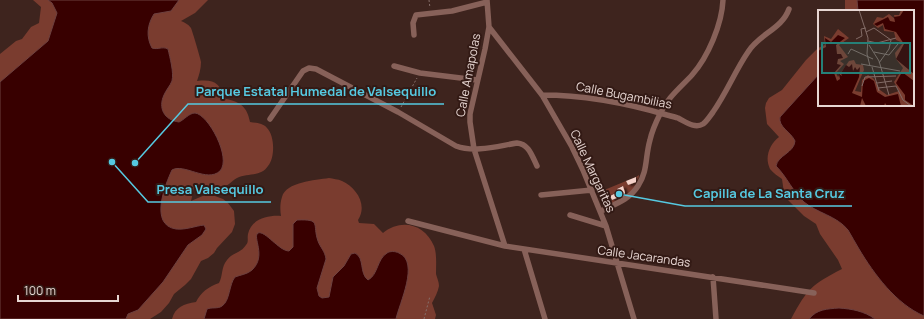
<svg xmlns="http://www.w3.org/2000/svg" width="924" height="319" font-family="Manrope,sans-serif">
	<defs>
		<filter id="shadow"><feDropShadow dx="3" dy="1.5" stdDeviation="1" flood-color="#0009"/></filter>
	</defs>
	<rect width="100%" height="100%" fill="#3e241e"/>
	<path fill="#7a3c2f" d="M33,0H208L195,13L181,21C184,22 188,24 191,28C192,30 201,60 201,62C201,69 199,75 197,81C215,79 219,83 226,99C241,102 247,107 250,122C256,123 263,123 267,128C275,136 275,158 268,166C261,177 247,173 237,178C231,181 228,187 221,187C213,188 205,186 197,184L194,188L191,201L205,195L215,196L223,199L228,203L234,211L235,224L232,232L217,248L214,253L208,258L201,261L191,279L185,285L174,294L169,303L161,312L150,319H0V54L16,41L22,39L31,27L39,23L41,7Z
		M845,0H924V319H791C808,288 811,285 842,269L838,260L820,234L816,224L804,216L788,200L784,193L782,179C778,176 773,173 770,169C764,157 770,144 779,137L767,124L765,108L766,103L769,98L782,90L806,60L819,47V105H913V11H845Z
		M639,175L638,185L623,201L604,209L602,205L621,196L622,197L623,196L622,186L617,189L618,192L600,200L597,193L626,181L628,185L637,179L636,177Z
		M329,178C333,179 338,179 342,181C356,187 368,205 358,220L359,223L374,224L383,233C401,218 425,224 434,246C437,254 436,265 436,274C437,278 439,282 439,286C438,292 435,297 432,303L436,315L435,319H172C175,307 184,304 196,302C201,292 208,287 219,283C223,276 221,267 227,260C233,252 240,254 246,245C249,241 247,239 248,234C251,219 268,215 281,216C280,210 280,203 282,197C286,182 315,180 329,178Z"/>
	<path fill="#380000" stroke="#6c403f" d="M48,0H179L171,11L154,14C147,25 146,37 152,48C158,50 162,46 168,49C170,58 174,72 172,81C170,86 166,90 164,95C158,108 164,120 179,122C184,120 189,113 195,113C208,114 232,158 220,171C207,183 184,163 172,170C165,185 149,225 176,229C186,230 195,226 204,225L206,229L202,235L188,245L163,282L138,310L128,314L126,319H0V82L48,41L57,13L52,3Z
		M857,0H924V316C896,304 874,274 859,249C855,243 852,236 848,230C837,216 817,213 804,202C793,192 787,177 776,166C778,155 794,153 795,141C791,132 778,127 780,117L819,74V105H913V11H858Z
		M297,220C322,219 312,224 318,241C320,247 325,251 326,259L317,288L319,296L322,298L329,297L333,277L344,266L351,254L355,253C365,258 359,273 368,280C378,275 377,259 387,253C390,251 395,251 399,253C420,262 399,304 396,319H204L207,309C212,307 218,309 222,306C230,301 229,284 235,277C240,275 248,274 252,270C267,256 252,237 258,233C265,230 279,251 289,251L293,247V224Z
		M839,308C852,309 864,311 875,319H809C817,309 827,309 839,308Z"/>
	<path fill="#f4d1c9" filter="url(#shadow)" d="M636,177V182L628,185L626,181Z
		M623,186L625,193L623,195L624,196L622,197L621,196L612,200L610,196L618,192L617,189Z"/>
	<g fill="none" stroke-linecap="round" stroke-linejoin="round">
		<path stroke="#866f6a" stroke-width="1" stroke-dasharray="2 2" stroke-linecap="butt" d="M429,0L430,8
			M401,107L417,78
			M424,319L430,296"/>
		<path stroke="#876159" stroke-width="5.5" d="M487,0L489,27L485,49L470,114V122L474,149L505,246
			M489,27L542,95L572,147L583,170L606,226L634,319
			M414,35L413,23L416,15L452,11L487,2
			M394,66L420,73L477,80
			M542,95C584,95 626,103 667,115C671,116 675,117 678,118C686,122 695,129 703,124C707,121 710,116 713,112C727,92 735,71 748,52C759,34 782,29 789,9
			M270,119L303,71L309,68L316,69L398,112L456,146C475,153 498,146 517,143C529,144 532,156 537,166
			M541,195L592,190
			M601,211C615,204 629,200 638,186C648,171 645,157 650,140C652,131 656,122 660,114C667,98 681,87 692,75C708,57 722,24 723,0
			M570,215L606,226
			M408,221L505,246L814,293
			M524,249L545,319
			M713,277L716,319"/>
	</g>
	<g text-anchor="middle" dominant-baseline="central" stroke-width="4" stroke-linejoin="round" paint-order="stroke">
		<g font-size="12" fill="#e7d6d2" stroke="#331a15">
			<text transform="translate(468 75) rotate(-79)">Calle Amapolas</text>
			<text transform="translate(624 95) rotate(11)">Calle Bugambilias</text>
			<text transform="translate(593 171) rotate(65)">Calle Margaritas</text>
			<text transform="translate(644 256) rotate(8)">Calle Jacarandas</text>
		</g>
	</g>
	<g transform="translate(818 10)">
		<rect width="96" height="96" fill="#3e241e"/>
		<path d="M83,0H96V96H0V38L7,35L6,26L13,29L20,19L31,28L21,35L30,47L22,51L26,54L18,63L20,67L31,51L36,50L38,54L45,55L46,60L37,81L43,82L44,70L50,65L56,69L62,80L69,85L81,81L76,72L85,58L78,49L77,43L85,33L78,30L76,22L66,21L65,15L60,18L55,14L59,7L65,8L71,4L77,9L76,5H81Z" fill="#7a3c2f"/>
		<path d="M86,0H96V64L78,49L86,34L78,22L67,19L65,13L59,16L56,14L70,7L72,11L77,12L76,7L82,6ZM20,25L27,28L18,35L19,44H23L25,48L20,49L19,54L23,55L16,63L19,71L22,69L21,64L24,66L23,63L28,55L31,57L34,54L35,61L37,57L39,60L42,57L41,67L34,83L44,87L45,71L51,68L56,71L59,82L67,87L80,84L83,96H69L67,93L66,96H48L44,88L42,96H0V41L8,37L7,28L13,32ZM84,62L96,71V96L87,90V85L78,73Z" fill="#380000"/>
		<path fill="none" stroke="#826b66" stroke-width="1" d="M41,0L50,28L49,44L52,56M48,22L56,18L73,30L71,39L61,53M38,29L44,26L43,19L48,18M50,31L59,33L78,28M51,35L61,51L71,85M56,42L71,45L80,34M30,44L33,39L55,49M43,54L82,61M54,57L61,81M59,73L74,71M44,76L47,67L78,66M60,78L78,76L85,90L93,96"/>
		<path fill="#258078" fill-opacity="0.15" stroke="#258078" stroke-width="2" d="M4,33H92V63H4Z"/>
		<rect width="96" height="96" fill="none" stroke="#e7d6d2" stroke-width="2"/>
	</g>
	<path fill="none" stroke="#56c9e1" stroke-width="1.5" d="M135 163L188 104H444M112 162L148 202H271M619 194L685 206H852"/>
	<g fill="#56c9e1" stroke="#331a15" stroke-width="1.5">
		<circle cx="135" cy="163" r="4"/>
		<circle cx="112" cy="162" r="4"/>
		<circle cx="619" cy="194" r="4"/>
	</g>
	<g font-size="13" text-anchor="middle" font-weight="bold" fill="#56c9e1" stroke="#331a15" stroke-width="4" stroke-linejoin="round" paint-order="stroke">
		<text x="316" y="96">Parque Estatal Humedal de Valsequillo</text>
		<text x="210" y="194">Presa Valsequillo</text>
		<text x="769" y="198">Capilla de La Santa Cruz</text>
	</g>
	<path d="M18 295v6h100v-6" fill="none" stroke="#e7d6d2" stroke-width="2"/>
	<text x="24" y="295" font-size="12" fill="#e7d6d2" stroke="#331a15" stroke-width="3" paint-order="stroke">100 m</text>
</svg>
